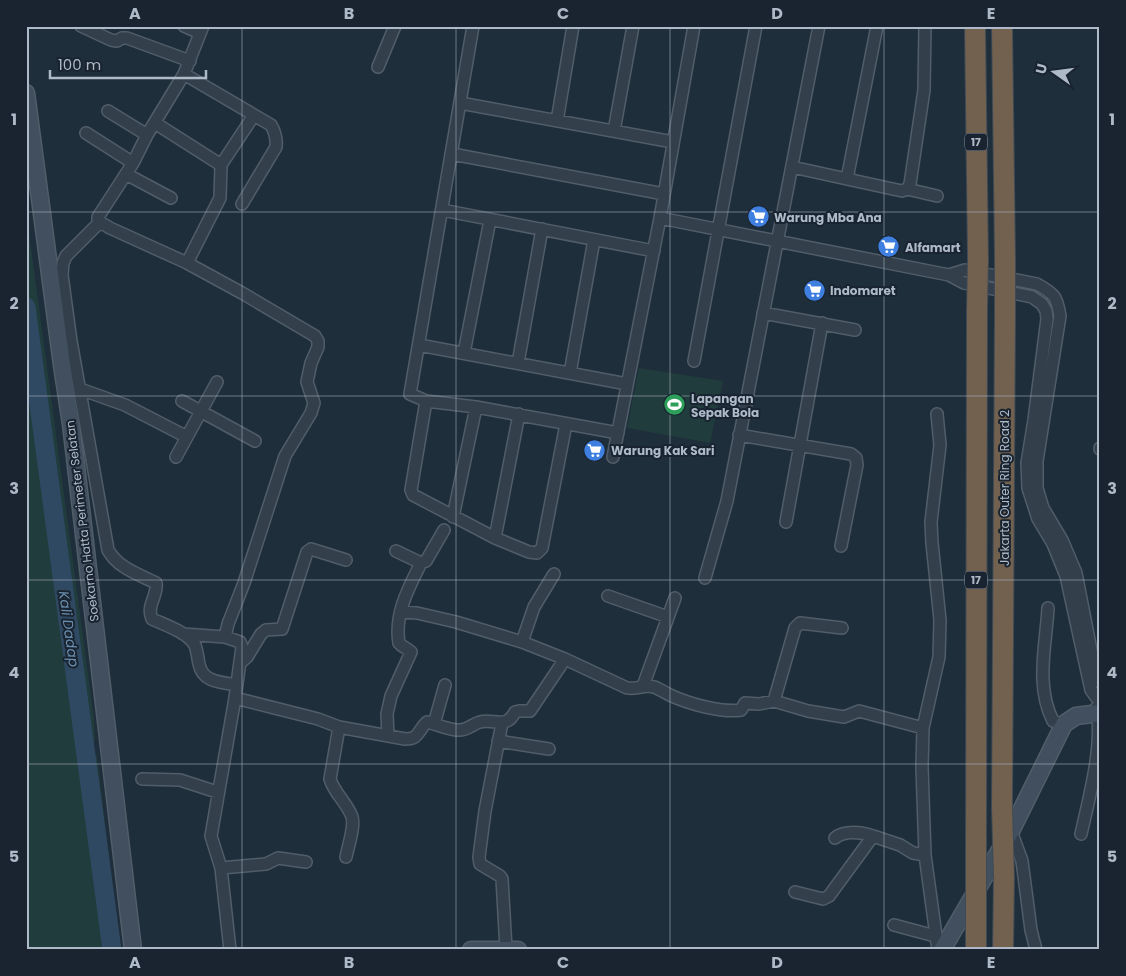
<svg xmlns="http://www.w3.org/2000/svg" width="1126" height="976" font-family="Poppins,sans-serif">
	<rect width="100%" height="100%" fill="#1f2e3b"/>
	<path fill="#213c3c" d="M26,210L94,719L95,741L89,743L90,751L97,755L120,950H26Z
		M639,368L723,381L710,443L627,428Z"/>
	<g fill="none" stroke-linecap="round" stroke-linejoin="round">
		<path stroke="#2f4962" stroke-width="19" d="M26,307L112,950"/>
		<defs>
			<path id="street" d="M81,26L111,40L117,41L122,38H127L190,61
				M184,26L200,33
				M203,26L184,74L147,135L133,163L98,217V221L110,228L187,263L242,293L315,336L318,341V347L311,363L307,382L314,403L311,413L285,456L244,583L228,624L225,637
				M473,26L410,394L426,401L476,407L618,433
				M378,67L395,26
				M184,74L271,125C275,132 277,138 276,147L242,204
				M460,103L673,142
				M108,111L147,135
				M557,121L573,26
				M155,123L221,165L220,198L187,263
				M614,131L633,26
				M86,133L133,163
				M452,154L664,194
				M221,165L254,115
				M792,167L902,191L907,189L910,184L924,90L925,26
				M126,174L171,198
				M847,179L877,26
				M907,189L937,196
				M442,210L654,251
				M660,218L949,275L964,283L1032,297L1042,304L1046,311L1047,319L1034,420L1027,463L1028,488L1038,519L1053,544L1066,576L1091,690L1096,697
				M100,222L66,256L63,263L62,275L71,341L108,550C118,568 138,574 156,583C158,596 146,605 152,619C165,625 187,632 195,645C197,651 198,659 199,664C203,683 221,682 237,685
				M949,275L965,270L1037,284C1055,294 1057,297 1060,316L1037,461V488L1043,508L1062,540L1076,573L1097,681
				M763,313L855,330
				M419,345L627,384
				M464,353L490,220
				M694,361L756,26
				M518,363L542,229
				M570,373L594,240
				M80,389L125,405L187,437
				M182,401L255,441
				M426,401L411,490L413,495L495,538L529,552L537,553L542,548L566,424
				M937,414L940,445L931,522L932,543L940,620L939,657L923,728L922,767L925,855L938,950
				M739,435L851,454L856,458L857,465L841,546
				M1100,448V449
				M176,457L217,382
				M613,457L660,218L694,26
				M453,517L476,407
				M786,522L822,323
				M495,538L519,414
				M396,551L421,563L426,561L444,530
				M705,578L727,501L819,26
				M608,596L668,617
				M1048,608C1046,645 1035,686 1053,721L1064,724
				M401,612L417,613L456,622L522,642L565,659L627,688C636,690 644,684 654,687C660,689 665,693 672,696C690,704 722,713 741,710L745,703L759,704L774,701L808,711L844,717L859,711L923,728
				M183,634L225,637L240,642L242,647L235,698L211,836L221,868L230,950
				M522,642L534,607L554,574
				M240,663L247,657L261,634L266,630L282,629L307,552L311,549L346,560
				M643,686L675,598
				M235,698L318,719L339,727L405,739C420,739 417,731 427,722C437,724 448,730 458,730C467,731 472,724 480,722C494,718 506,730 515,712L519,711H530L565,659
				M774,701L795,628L800,623L842,628
				M502,723L485,811L479,857L480,864L500,876L502,879L506,949
				M434,724L445,685
				M339,727L330,779C334,793 348,804 352,817C355,826 348,847 346,857
				M388,735L387,714L391,696L411,652C407,648 402,647 399,643C394,614 409,587 421,563
				M498,741L549,749
				M142,779L180,780L217,792
				M1011,831L1022,861L1031,930L1036,950
				M1081,834C1090,794 1103,747 1097,707
				M835,838C844,830 862,832 873,836
				M221,868L266,864L278,858L306,862
				M795,892L823,899L829,896L873,836L900,845L913,853L925,855
				M894,925L935,936"/>
			<path id="secondary" d="M26,93L62,365L71,424L133,950
				M471,950H518
				M942,950L1011,831L1064,724L1076,716L1100,713"/>
			<path id="highway" d="M975,26L978,259
				M1002,26L1005,258
				M1002,807L1005,314
				M976,850L977,310
				M976,950V928
				M1003,950L1004,878"/>
		</defs>
		<use href="#street" stroke="#515d69" stroke-width="14"/>
		<use href="#secondary" stroke="#515d69" stroke-width="19"/>
		<use href="#highway" stroke="#3e4a56" stroke-width="22"/>
		<use href="#street" stroke="#333f4b" stroke-width="11"/>
		<use href="#secondary" stroke="#414f5f" stroke-width="16"/>
		<use href="#highway" stroke="#72614f" stroke-width="20"/>
		<defs>
			<path id="highway-bridge" d="M1005,258V314
				M977,310L978,259
				M1002,807L1004,878
				M976,850V928"/>
		</defs>
		<use href="#highway-bridge" stroke="#3e4a56" stroke-width="22" stroke-linecap="butt"/>
		<use href="#highway-bridge" stroke="#72614f" stroke-width="20"/>
	</g>
	<path fill="none" stroke="#aebac8" stroke-width="1" stroke-opacity="0.55" d="M242,26V950M456,26V950M670,26V950M884,26V950M26,212H1100M26,396H1100M26,580H1100M26,764H1100"/>
	<defs>
		<symbol id="supermarket-disc" viewBox="-11 -11 22 22"><circle r="9.5" fill="#3f7fe0" stroke="#192430"/><path d="M-6-5.5h2.5l.6 2H6L4.5 2H-2.5L-4.4-4H-6ZM-1.5 3.2a1.3 1.3 0 1 0 .1 0ZM3 3.2a1.3 1.3 0 1 0 .1 0Z" fill="#fff"/></symbol>
		<symbol id="stadium-disc" viewBox="-11 -11 22 22"><circle r="9.5" fill="#2e9e5b" stroke="#192430"/><path d="M0-5a6.5 5 0 1 0 0 10a6.5 5 0 1 0 0-10ZM-3.5-1.8h7v3.6h-7Z" fill="#fff"/></symbol>
	</defs>
	<g fill-rule="evenodd">
		<use href="#supermarket-disc" x="746" y="204" width="25" height="25"/>
		<use href="#supermarket-disc" x="876" y="234" width="25" height="25"/>
		<use href="#supermarket-disc" x="802" y="278" width="25" height="25"/>
		<use href="#stadium-disc" x="662" y="392" width="25" height="25"/>
		<use href="#supermarket-disc" x="582" y="438" width="25" height="25"/>
	</g>
	<g text-anchor="middle" dominant-baseline="central" stroke-width="4" stroke-linejoin="round" paint-order="stroke">
		<g fill="#192430" stroke="#818d9a" stroke-width="1">
			<rect x="965" y="133.5" width="22" height="17" rx="4"/>
			<rect x="965" y="571.5" width="22" height="17" rx="4"/>
		</g>
		<g font-size="11" font-weight="bold" fill="#aebac8">
			<text x="976" y="142">17</text>
			<text x="976" y="580">17</text>
		</g>
		<g font-size="12" font-weight="bold" fill="#aebac8" stroke="#192430" text-anchor="start">
			<text x="774" y="217">Warung Mba Ana</text>
			<text x="905" y="247">Alfamart</text>
			<text x="830" y="290">Indomaret</text>
			<text x="691" y="398">Lapangan<tspan x="691" dy="14">Sepak Bola</tspan></text>
			<text x="611" y="450">Warung Kak Sari</text>
		</g>
		<g font-size="12" fill="#aebac8" stroke="#192430">
			<text transform="translate(1004 488) rotate(-90)">Jakarta Outer Ring Road 2</text>
			<text transform="translate(82 521) rotate(-97)">Soekarno Hatta Perimeter Selatan</text>
		</g>
		<g font-size="14" font-style="italic" fill="#6b8eae" stroke="#192430">
			<text transform="translate(69 629) rotate(82)">Kali Dadap</text>
		</g>
	</g>
	<rect width="1126" height="976" fill="none" stroke="#192430" stroke-width="55"/>
	<g transform="translate(1054 72) rotate(284)" stroke="#192430" stroke-width="4" paint-order="stroke">
	<path d="M0-4L9 19L0 12L-9 19Z" fill="#aebac8"/>
	<text y="-8" font-size="14" font-weight="bold" text-anchor="middle" fill="#aebac8">U</text>
	</g>
	<path d="M50 70v8h156v-8" fill="none" stroke="#aebac8" stroke-width="2.5"/>
	<text x="58" y="70" font-size="15" fill="#aebac8" stroke="#192430" stroke-width="4" paint-order="stroke">100 m</text>
	<rect x="28" y="28" width="1070" height="920" fill="none" stroke="#aebac8" stroke-width="2"/>
	<g font-size="16" text-anchor="middle" font-weight="bold" fill="#aebac8">
		<text x="135" y="19">A</text>
		<text x="349" y="19">B</text>
		<text x="563" y="19">C</text>
		<text x="777" y="19">D</text>
		<text x="991" y="19">E</text>
		<text x="14" y="125">1</text>
		<text x="1112" y="125">1</text>
		<text x="14" y="309">2</text>
		<text x="1112" y="309">2</text>
		<text x="14" y="494">3</text>
		<text x="1112" y="494">3</text>
		<text x="14" y="678">4</text>
		<text x="1112" y="678">4</text>
		<text x="14" y="862">5</text>
		<text x="1112" y="862">5</text>
		<text x="135" y="968">A</text>
		<text x="349" y="968">B</text>
		<text x="563" y="968">C</text>
		<text x="777" y="968">D</text>
		<text x="991" y="968">E</text>
	</g>
</svg>
